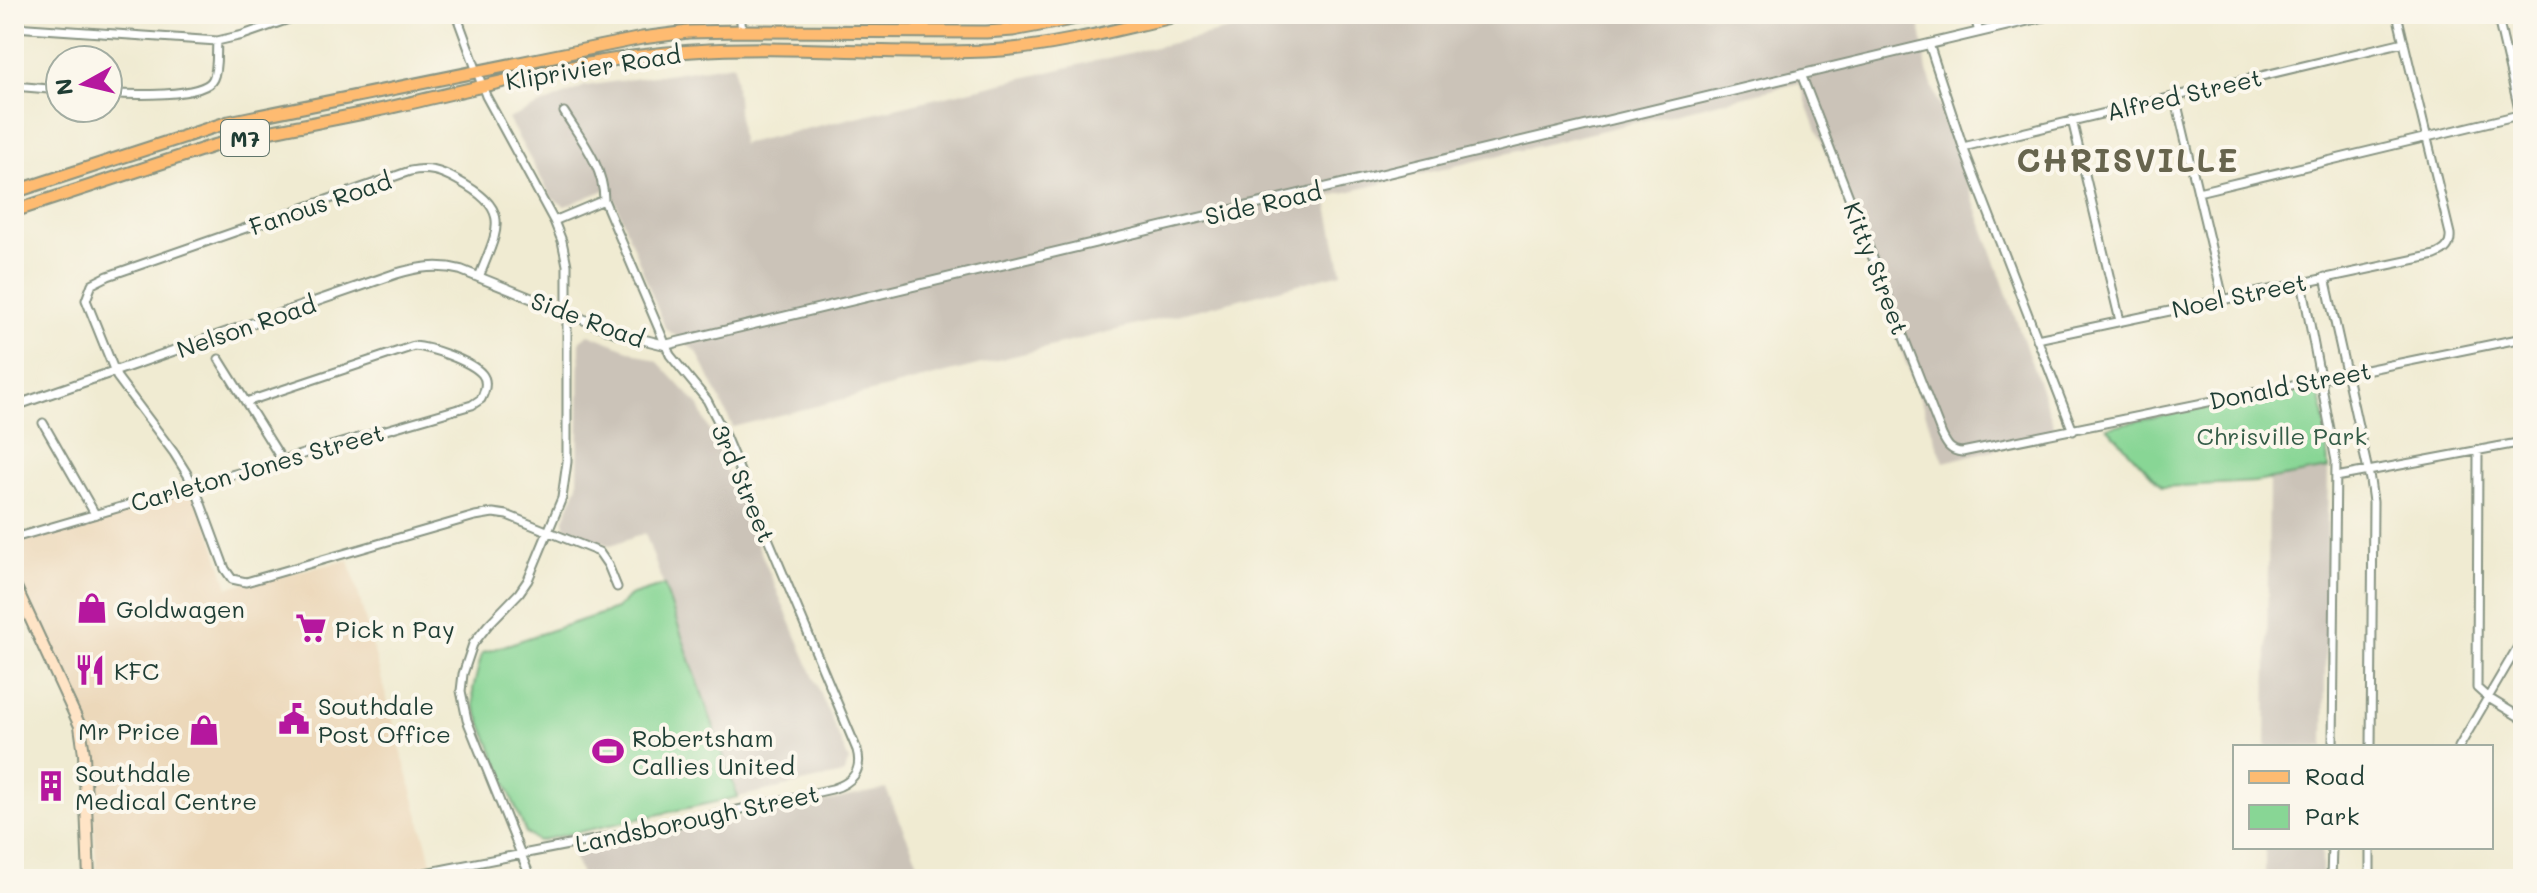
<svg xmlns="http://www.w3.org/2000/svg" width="2537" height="893" font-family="Mali,sans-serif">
	<rect width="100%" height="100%" fill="#fbf7ec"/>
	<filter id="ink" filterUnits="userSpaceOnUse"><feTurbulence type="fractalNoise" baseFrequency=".0125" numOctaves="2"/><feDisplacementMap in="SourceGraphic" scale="16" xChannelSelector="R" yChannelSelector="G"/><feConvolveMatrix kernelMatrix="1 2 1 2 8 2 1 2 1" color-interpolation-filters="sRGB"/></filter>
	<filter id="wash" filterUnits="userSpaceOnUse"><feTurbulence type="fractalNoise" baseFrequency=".006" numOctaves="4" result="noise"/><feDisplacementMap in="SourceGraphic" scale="32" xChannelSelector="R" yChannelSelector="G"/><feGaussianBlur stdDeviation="1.8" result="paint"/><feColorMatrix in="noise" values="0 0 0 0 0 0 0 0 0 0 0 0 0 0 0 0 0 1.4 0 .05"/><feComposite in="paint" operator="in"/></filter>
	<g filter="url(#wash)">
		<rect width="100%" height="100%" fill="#f0ebd2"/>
		<path fill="#ecd8ba" d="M198,492L228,587L349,560L432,864L363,879H97L88,727L14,567V545Z"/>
		<path fill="#cbc3b8" d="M1296,14H1916L1922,34L1927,71L2057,434L1944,462L1799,83L1326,197L1342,273L733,427L697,352L665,328L610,188L565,206L552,198L508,119L585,86L734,64L741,144Z
			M589,334L658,362L699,406L849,761L843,774L738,797L645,533L611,546L568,529L565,526L564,519L578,485L580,340Z
			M2328,469L2324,747H2266L2269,479Z
			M886,789L925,879H583L572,854L747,815L779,811Z
			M2265,847H2322V879H2265Z"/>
		<path fill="#88d695" stroke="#548a64" stroke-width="2" d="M2306,386C2311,388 2314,387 2317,392C2326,404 2327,453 2328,469L2255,482L2162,487L2107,427Z
			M664,585L738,797L538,841L526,833L474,705L473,689L482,653L616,609L630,596Z"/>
	</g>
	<g filter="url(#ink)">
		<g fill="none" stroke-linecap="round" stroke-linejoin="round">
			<defs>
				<path id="minor" d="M456,14L486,96L554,221L562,241L567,265V462L562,498L528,580L519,593L488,625L473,644L463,674L461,691L467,720L531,879
					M740,14L742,31
					M1974,14L1979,32
					M2497,14L2523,127
					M14,27L217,41L243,35L303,14
					M1929,44L1963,147L2073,431
					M1801,74L1942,435C1947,445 1950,451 1962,452L2523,338
					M14,86L60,90
					M108,93C127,95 205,98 213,79C218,69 216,52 217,41
					M2175,96L2223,298
					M2072,120L2120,321
					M1963,147L2404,42
					M2198,192L2523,114
					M554,221L604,200C604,167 581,139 564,112
					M479,277C499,227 512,210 457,180C441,171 428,167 410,171L108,276L92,284L86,300L117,377L174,453L194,485L225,569L232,579L246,582L475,516L493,513L507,515L599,552L608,565L617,587
					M2325,277L2370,480L2373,502L2371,747
					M2302,282L2336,461L2333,747
					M2037,339L2435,255C2445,251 2451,246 2450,234L2397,14
					M219,359L282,460
					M43,423L95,514
					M2478,451L2477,688L2487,697L2523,719
					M2336,477L2523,442
					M14,538L472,405L481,399C485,391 488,381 482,374C471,361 430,347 414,346L246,402
					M2459,747L2523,638
					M394,879L661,827L832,789C852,783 863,771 857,750L723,431L707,400L670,355L604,200
					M2331,879L2332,847
					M2370,879V847
					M2517,879L2523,864"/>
				<path id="tertiary" d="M14,406L395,274C418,267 438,264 461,270L617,333L665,345L2055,14"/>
				<path id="secondary" d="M14,583L80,726L84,754L89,879"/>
				<path id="primary" d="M14,192L229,122L642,38L688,32L742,31L986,32L1013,30L1099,14
					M14,211L213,146L258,134C306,124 354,116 401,105C497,83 594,57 693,51C796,44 899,57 1002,50C1064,45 1126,27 1186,14"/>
			</defs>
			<use href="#minor" stroke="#889483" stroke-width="11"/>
			<use href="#tertiary" stroke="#889483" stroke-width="12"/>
			<use href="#secondary" stroke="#889483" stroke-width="14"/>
			<use href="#primary" stroke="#889483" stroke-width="15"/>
			<use href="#minor" stroke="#fff" stroke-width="7"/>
			<use href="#tertiary" stroke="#fff" stroke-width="8"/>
			<use href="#secondary" stroke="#ffe4c6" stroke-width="10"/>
			<use href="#primary" stroke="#febb71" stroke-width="11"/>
		</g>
	</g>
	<defs>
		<symbol id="shop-bare" viewBox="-9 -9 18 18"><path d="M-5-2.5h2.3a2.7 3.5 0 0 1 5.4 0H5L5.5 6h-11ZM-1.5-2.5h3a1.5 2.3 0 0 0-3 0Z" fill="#b5179e" stroke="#fbf7ec" stroke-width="2.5" paint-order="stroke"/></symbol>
		<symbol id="supermarket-bare" viewBox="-9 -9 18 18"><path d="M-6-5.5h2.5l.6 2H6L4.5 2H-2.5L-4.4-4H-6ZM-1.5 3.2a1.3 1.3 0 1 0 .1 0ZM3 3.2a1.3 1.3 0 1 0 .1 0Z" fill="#b5179e" stroke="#fbf7ec" stroke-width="2.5" paint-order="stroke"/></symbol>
		<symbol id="restaurant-bare" viewBox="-9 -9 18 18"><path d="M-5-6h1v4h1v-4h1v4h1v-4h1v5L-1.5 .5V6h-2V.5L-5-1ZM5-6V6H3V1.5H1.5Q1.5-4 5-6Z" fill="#b5179e" stroke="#fbf7ec" stroke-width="2.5" paint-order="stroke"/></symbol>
		<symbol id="civic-bare" viewBox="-9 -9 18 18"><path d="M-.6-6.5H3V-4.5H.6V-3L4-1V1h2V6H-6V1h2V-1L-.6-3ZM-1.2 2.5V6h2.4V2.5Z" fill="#b5179e" stroke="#fbf7ec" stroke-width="2.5" paint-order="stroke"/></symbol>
		<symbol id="stadium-bare" viewBox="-9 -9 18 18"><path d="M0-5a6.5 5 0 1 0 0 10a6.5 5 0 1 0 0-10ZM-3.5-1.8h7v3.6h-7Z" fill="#b5179e" stroke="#fbf7ec" stroke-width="2.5" paint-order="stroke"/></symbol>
		<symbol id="building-bare" viewBox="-9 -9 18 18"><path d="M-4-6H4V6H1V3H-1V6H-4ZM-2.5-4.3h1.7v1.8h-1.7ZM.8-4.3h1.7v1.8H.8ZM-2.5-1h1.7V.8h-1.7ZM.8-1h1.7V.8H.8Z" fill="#b5179e" stroke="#fbf7ec" stroke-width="2.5" paint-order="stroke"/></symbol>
	</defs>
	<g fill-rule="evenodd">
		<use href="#shop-bare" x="70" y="586" width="44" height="44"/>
		<use href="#supermarket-bare" x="289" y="606" width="44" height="44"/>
		<use href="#restaurant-bare" x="68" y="648" width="44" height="44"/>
		<use href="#civic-bare" x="272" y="697" width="44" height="44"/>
		<use href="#shop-bare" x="182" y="708" width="44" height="44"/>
		<use href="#stadium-bare" x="586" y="729" width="44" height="44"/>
		<use href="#building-bare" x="29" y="764" width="44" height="44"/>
	</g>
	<g text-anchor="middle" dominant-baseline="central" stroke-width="8" stroke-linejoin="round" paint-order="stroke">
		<rect fill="#fbf7ec" stroke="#61756b" stroke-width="2" x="221" y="120" width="48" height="36" rx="6"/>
		<g font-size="22" font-weight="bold" fill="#1f3d34">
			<text x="245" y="138">M7</text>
		</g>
		<g font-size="24" fill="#1f3d34" stroke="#fbf7ec">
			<text transform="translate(593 67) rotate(-9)">Kliprivier Road</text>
			<text transform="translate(2184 94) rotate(-13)">Alfred Street</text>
			<text transform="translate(320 203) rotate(-19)">Fanous Road</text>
			<text transform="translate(1263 203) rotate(-13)">Side Road</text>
			<text transform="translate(1877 268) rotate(69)">Kitty Street</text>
			<text transform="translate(2239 295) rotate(-12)">Noel Street</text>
			<text transform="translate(588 319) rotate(20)">Side Road</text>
			<text transform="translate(246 326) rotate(-19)">Nelson Road</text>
			<text transform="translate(2290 385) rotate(-11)">Donald Street</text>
			<text transform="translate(257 467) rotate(-16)">Carleton Jones Street</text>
			<text transform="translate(744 483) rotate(67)">3rd Street</text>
			<text transform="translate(697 818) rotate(-12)">Landsborough Street</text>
		</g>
		<g font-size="24" fill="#345c47" stroke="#fbf7ec">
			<text x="2282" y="435">Chrisville Park</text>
		</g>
		<g font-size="24" fill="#1f3d34" stroke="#fbf7ec" text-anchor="start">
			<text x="116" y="608">Goldwagen</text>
			<text x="335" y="628">Pick n Pay</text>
			<text x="114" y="670">KFC</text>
			<text x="318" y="705">Southdale<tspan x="318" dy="28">Post Office</tspan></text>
			<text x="180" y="730" text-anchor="end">Mr Price</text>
			<text x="632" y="737">Robertsham<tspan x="632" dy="28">Callies United</tspan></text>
			<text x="75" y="772">Southdale<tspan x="75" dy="28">Medical Centre</tspan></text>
		</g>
		<g font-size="32" font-weight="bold" letter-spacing="2" fill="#67654e" stroke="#fbf7ec">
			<text x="2128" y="159">CHRISVILLE</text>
		</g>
	</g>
	<rect width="2537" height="893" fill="none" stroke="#fbf7ec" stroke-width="48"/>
	<rect x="2233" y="745" width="260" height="104" fill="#fbf7ec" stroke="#a3ada2" stroke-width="2"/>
	<rect x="2249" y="771" width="40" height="12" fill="#febb71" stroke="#a3ada2" stroke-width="2"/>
	<text x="2305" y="785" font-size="24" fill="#1f3d34">Road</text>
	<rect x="2249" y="805" width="40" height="24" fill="#88d695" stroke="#a3ada2" stroke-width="2"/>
	<text x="2305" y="825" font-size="24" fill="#1f3d34">Park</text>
	<g transform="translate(84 84) rotate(262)"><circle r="38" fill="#fbf7ec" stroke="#a3ada2" stroke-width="2"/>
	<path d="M0-6L14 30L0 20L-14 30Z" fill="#b5179e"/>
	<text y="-12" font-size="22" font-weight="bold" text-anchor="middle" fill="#1f3d34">N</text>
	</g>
</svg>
